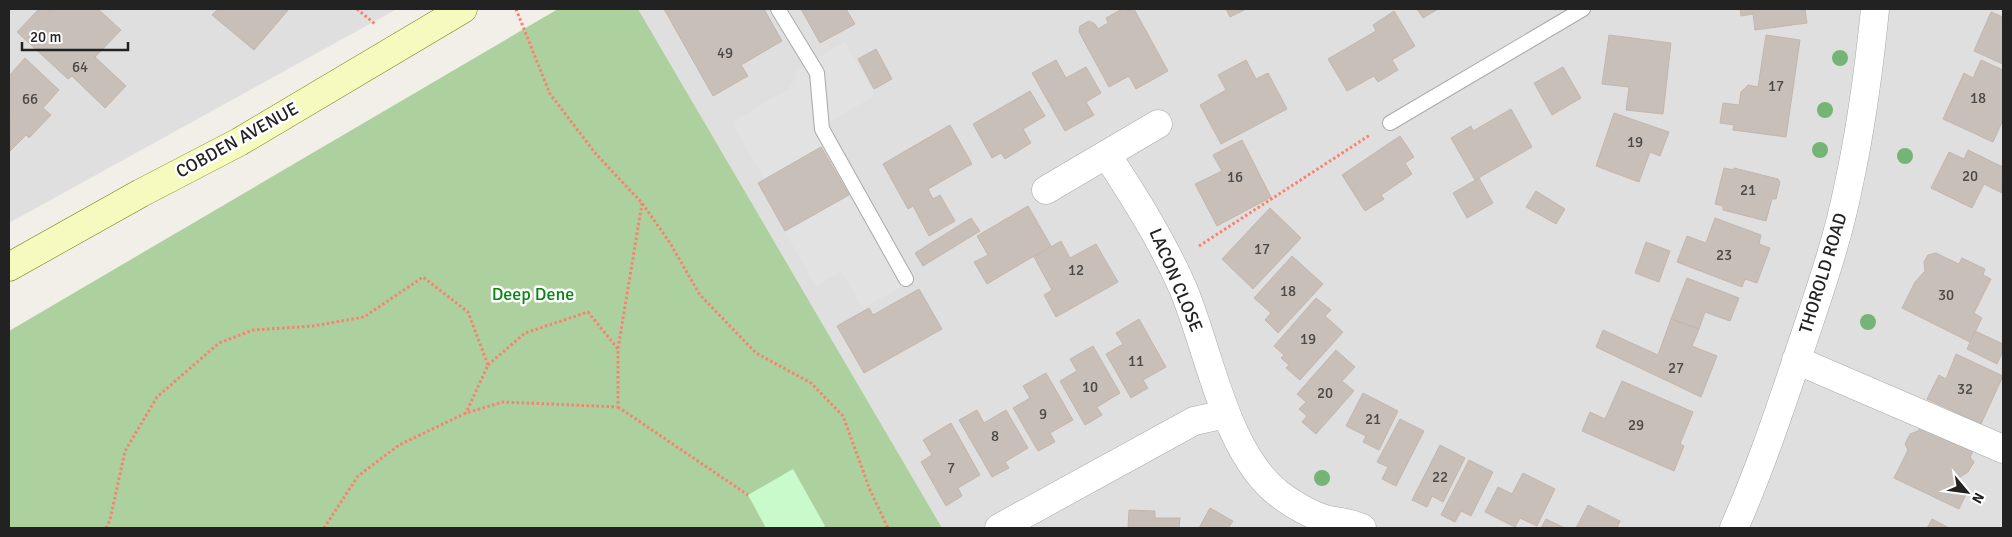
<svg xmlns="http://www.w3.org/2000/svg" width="2012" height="537" font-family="Signika,sans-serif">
	<rect width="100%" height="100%" fill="#f2efe9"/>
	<path fill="#e0dfdf" d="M9,9H397L9,223Z
		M638,9H2003V528H942Z"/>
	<path fill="#add19e" d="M558,9H638L942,528H9V331Z"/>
	<path fill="#c8facc" d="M793,469L825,526L822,528H766L748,495Z"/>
	<path fill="#e2e2e2" d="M845,42L875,95L832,121L821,147L764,179L732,122L788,89L795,79L797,70Z
		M849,195L902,286L863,308L841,272L816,286L785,232Z"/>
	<path fill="#c7bfb8" stroke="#c4b6ab" d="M39,9H46L49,11L52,9H98L121,30L95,57L126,86L105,108L72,76L68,79L17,32Z
		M218,9H289L254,50L212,15Z
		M664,9H764L782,41L741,65L748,76L713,96Z
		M801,9H846L855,24L820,43Z
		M1122,9H1126L1128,11L1134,9L1168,71L1136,89L1129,76L1109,87L1079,32L1080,26L1089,21L1095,24L1098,29L1108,23L1106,18Z
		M1226,9H1246L1230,17Z
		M1417,9H1438L1423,18Z
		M1740,9H1805L1807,23L1755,30L1753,14L1741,16Z
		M1394,11L1415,46L1392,60L1398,70L1378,82L1374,76L1347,91L1328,59L1376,31L1373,25Z
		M1991,12L2003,17V64L1974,51Z
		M1609,35L1671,43L1663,114L1626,110L1629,87L1602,84Z
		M1766,35L1800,40L1786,137L1733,130L1734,125L1720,123L1723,103L1739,105L1741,92L1748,85L1758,87Z
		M876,49L892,79L874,89L858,59Z
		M25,58L59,90L43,108L51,115L29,138L26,135L10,151L9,76Z
		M1056,60L1066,78L1086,67L1101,93L1086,102L1094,115L1065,131L1032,73Z
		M1246,60L1256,79L1268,73L1287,109L1221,144L1200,105L1226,90L1218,75Z
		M1981,60L2003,70V120L1993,142L1943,119L1964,73L1973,78Z
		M1563,67L1581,98L1552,115L1534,83Z
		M1030,91L1045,116L1023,129L1031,143L1005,159L1001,153L992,158L973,124Z
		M1511,109L1532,147L1475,180L1451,138L1471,126L1473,131Z
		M1614,113L1669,132L1660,156L1650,152L1639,182L1596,166Z
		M950,125L972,164L928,189L933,199L940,195L955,221L929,236L913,206L908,209L883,164Z
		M1400,136L1414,157L1405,163L1412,174L1381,195L1384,199L1365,211L1342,175Z
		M1242,140L1271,197L1217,226L1195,184L1222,171L1213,155Z
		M821,147L849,195L785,231L758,183Z
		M1968,150L2003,167L2002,193L1984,184L1972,208L1931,188L1949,152L1964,159Z
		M1724,168L1734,170V168L1778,179L1780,182L1776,199H1772L1766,221L1723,210V206L1715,204Z
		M1479,178L1493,203L1467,218L1453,193Z
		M1536,191L1565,209L1556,224L1526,207Z
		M1028,206L1051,246L987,284L974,262L988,255L977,236Z
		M1270,208L1301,238L1253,289L1222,259Z
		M971,218L980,231L923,266L915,253Z
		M1715,218L1761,235L1759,244L1770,248L1757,283L1745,279L1742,287L1677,262L1687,236L1706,243Z
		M1061,241L1070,258L1096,244L1118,282L1056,317L1044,295L1052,290L1034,257Z
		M1646,242L1670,251L1659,282L1635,273Z
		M1936,253L1959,264L1962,258L1985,269L1983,275L1991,279L1974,313L1982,318L1970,342L1902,308L1915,282L1925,271L1924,262L1928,255Z
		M1292,256L1323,284L1278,333L1265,320L1271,313L1254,298Z
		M1687,278L1739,298L1730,321L1705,312L1699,329L1671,319Z
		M919,289L942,329L864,373L837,326L869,308L873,315Z
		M1316,298L1331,310L1325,316L1343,332L1300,380L1286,368L1289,365L1281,358L1284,355L1274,346Z
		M1139,319L1166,367L1143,380L1148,388L1131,398L1106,354L1123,344L1116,333Z
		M1671,319L1699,329L1692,346L1717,356L1701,397L1596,347L1603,330L1658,355Z
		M1975,331L2003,344V351L1997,364L1967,349Z
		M1093,346L1120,393L1097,407L1102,415L1085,425L1060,381L1077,371L1070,359Z
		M1336,350L1355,367L1342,381L1354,391L1316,434L1302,422L1307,416L1299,409L1306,402L1297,394Z
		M1956,354L2003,376L1981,424L1927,399L1939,375L1946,379Z
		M1046,373L1073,420L1050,433L1055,442L1038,451L1013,408L1030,398L1023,386Z
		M1622,381L1693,412L1680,444L1684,446L1674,471L1582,431L1590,412L1605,419Z
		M1363,393L1398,411L1379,450L1363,442L1366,436L1346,426Z
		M977,410L984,423L1006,410L1028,448L1005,462L1009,468L992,477L959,420Z
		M1400,419L1424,431L1396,486L1382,479L1388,467L1377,462Z
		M951,423L980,475L958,488L962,496L946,506L921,462L932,455L923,440Z
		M1921,426L1973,451L1970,457L1974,462L1968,472L1960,477L1956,484L1968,490L1959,509L1894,478L1908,450L1905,444L1910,434L1918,431Z
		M1440,445L1465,458L1443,502L1432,496L1427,507L1412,500Z
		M1469,460L1493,472L1471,516L1461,511L1455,522L1441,515Z
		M1523,473L1555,489L1537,526L1520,518L1515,527L1485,512L1498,487L1512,494Z
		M1588,505L1620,521L1617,528H1576Z
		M1210,508L1233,521L1229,527L1232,528H1199Z
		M1129,510L1155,511V518H1180L1179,528H1128Z
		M1546,519L1565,528H1541Z
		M1932,519L1949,528H1927Z"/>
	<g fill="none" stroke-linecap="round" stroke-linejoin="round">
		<defs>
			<path id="lane" d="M778,9L817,73L822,129L906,279
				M1390,123L1583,9"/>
			<path id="street" d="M1107,155C1135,198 1161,239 1182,286C1209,348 1224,451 1279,494C1292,504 1312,516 1329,520C1340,522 1351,523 1362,528
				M1046,190L1158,124
				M1796,360L2003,449
				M999,528L1194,421L1226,414
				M1734,528C1758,474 1777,418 1796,362C1815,304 1836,248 1848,188C1861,129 1869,69 1875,9"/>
			<path id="secondary" d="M9,267L141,193L239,142L463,9"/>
		</defs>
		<use href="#lane" stroke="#a9a9a9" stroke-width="16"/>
		<use href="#street" stroke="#a9a9a9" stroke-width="29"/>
		<use href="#secondary" stroke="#707d05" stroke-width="29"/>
		<path stroke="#fa8072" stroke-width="3" stroke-dasharray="2.5 2.5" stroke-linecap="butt" d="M357,9L375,24
			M516,9L550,94L596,154L642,203L670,243L700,295L756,353L811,383L843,416L870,490L888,528
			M1199,246L1370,135
			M488,365L525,333L588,312L618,349
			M618,407L748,495
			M106,528L110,520L125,451L157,397L219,343L253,330L313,326L364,317L423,277L468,312L488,365L466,413
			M324,528L358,476L399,445L466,413L503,402L618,407V349L642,203"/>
		<use href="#lane" stroke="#fff" stroke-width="14"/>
		<use href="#street" stroke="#fff" stroke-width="28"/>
		<use href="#secondary" stroke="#f7fabf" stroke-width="28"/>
	</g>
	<g fill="#74b475">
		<circle cx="1840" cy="58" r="8"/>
		<circle cx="1825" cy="110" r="8"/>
		<circle cx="1820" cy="150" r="8"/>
		<circle cx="1905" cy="156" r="8"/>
		<circle cx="1868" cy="322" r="8"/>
		<circle cx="1322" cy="478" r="8"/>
	</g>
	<g text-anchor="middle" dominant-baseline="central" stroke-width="5" stroke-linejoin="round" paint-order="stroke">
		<g font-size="15" fill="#4b4948">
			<text x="725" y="53">49</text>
			<text x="80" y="67">64</text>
			<text x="1776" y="86">17</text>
			<text x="1978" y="98">18</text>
			<text x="30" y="99">66</text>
			<text x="1635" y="142">19</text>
			<text x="1970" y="176">20</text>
			<text x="1235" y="177">16</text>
			<text x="1748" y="190">21</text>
			<text x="1262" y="249">17</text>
			<text x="1724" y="255">23</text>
			<text x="1076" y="270">12</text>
			<text x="1288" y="291">18</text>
			<text x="1946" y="295">30</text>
			<text x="1308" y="339">19</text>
			<text x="1136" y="361">11</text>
			<text x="1676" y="368">27</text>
			<text x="1090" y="387">10</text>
			<text x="1965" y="389">32</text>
			<text x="1325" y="393">20</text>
			<text x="1043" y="414">9</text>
			<text x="1373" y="419">21</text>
			<text x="1636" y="425">29</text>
			<text x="995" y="436">8</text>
			<text x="951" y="468">7</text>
			<text x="1440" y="477">22</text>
		</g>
		<g font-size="18" fill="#222" stroke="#fff">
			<text transform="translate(237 140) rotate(-29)">COBDEN AVENUE</text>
			<text transform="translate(1823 273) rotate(-73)">THOROLD ROAD</text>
			<text transform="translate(1176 280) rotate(67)">LACON CLOSE</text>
		</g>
		<g font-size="18" fill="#0c8416" stroke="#fff">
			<text x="533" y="294">Deep Dene</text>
		</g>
	</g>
	<rect width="2012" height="537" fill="none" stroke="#222222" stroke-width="20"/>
	<g transform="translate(1967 492) rotate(119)" stroke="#ffffff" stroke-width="4" paint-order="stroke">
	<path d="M0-4L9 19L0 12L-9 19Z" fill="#222222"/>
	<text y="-8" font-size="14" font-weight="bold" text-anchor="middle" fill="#222222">N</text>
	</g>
	<path d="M22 42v8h106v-8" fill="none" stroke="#222222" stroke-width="2.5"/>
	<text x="30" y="42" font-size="15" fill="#222222" stroke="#ffffff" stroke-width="4" paint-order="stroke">20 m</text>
</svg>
